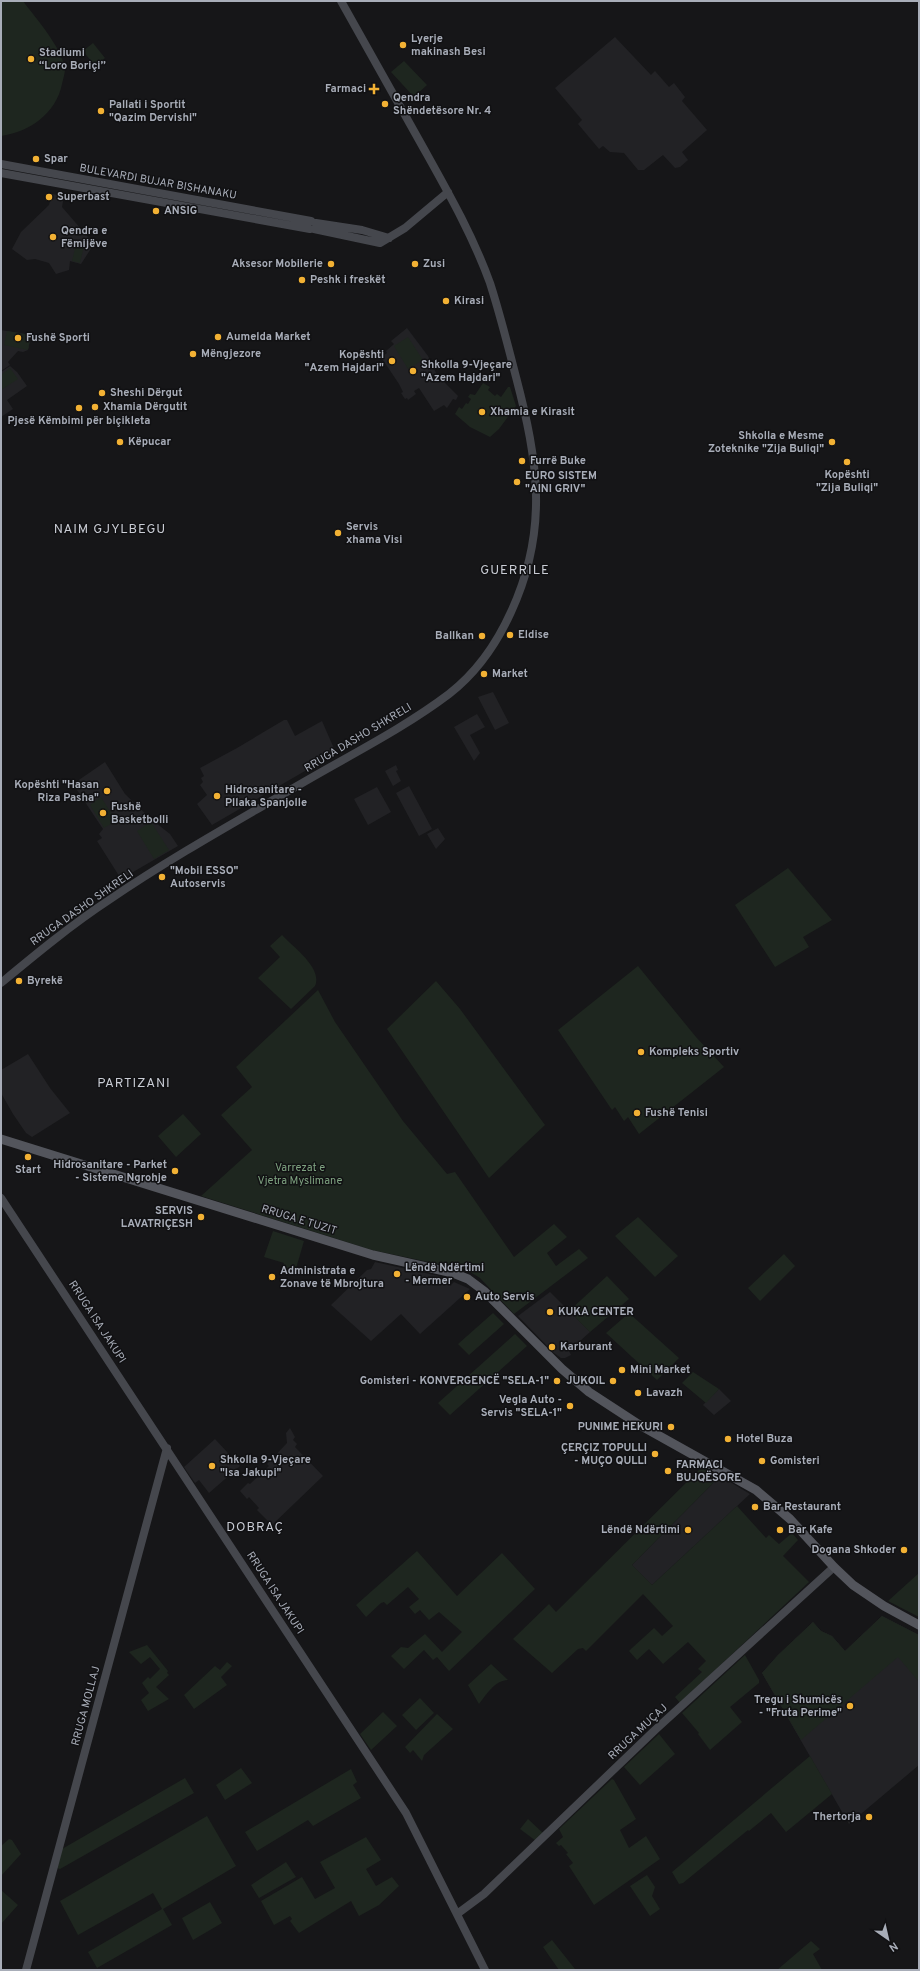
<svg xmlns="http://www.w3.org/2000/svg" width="920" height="1971" font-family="Overpass,sans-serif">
	<rect width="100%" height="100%" fill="#161618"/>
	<path fill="#222225" d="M615,37L651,75L655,71L669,87L674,83L685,97L682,101L707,130L682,152L688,160L680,167L675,168L663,155L644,170H638L624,153L610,152L603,146L599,149L578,124L582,120L555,88Z
		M52,194L64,196L62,207L94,244L81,264L70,261L69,270L56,274L49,263L35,259L27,260L12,249L21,232L49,205Z
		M407,328L428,356L437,375L458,396L456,400L453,399L447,408L444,405L434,411L419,388L414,391L416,394L408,400L407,398L405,399L401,393L403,392L399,384L381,357L387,353L386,351L394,344L391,341Z
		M1,330L31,335L28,350L23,352L18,351L8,362L10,365L1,371Z
		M10,366L17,372L27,386L7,400L13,409L1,417V372Z
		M493,692L509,723L495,730L478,697Z
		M477,714L485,727L470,735L480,753L474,761L454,727Z
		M284,720H287L295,736L322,721L336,753L212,825L197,804L207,795L200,785L203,782L201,778L204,776L200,768L237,748Z
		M105,762L125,794L151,819L170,834L178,846L121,879L97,841L102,838L99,834L103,829L73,784Z
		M396,765L398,770L396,771L401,781L393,786L385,771Z
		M409,786L432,829L419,836L396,793Z
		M377,787L391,812L368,825L354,799Z
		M438,828L445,839L436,849L427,834Z
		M28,1054L50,1088L70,1113L32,1137L26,1133L13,1114L1,1093V1070Z
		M375,1262L439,1276L449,1282L452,1284L454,1282L470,1289L420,1334L401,1314L371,1341L331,1305L367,1270L371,1269Z
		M550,1292L590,1332L569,1351L571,1355L565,1358H561L554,1353L518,1316Z
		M719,1389L731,1401L714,1415L703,1405Z
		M290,1428L295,1437L293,1440L297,1444L295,1447L323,1476L272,1525L257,1510L259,1508L249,1497L247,1499L240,1491L248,1483L250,1484L269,1466L267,1464L287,1443L286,1433Z
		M215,1439L240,1466L209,1493L199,1480L195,1483L184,1467Z
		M720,1476L750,1494L652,1585L632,1565Z
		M882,1616L919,1635V1765L849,1824L762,1673L778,1655L813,1622L821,1631L832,1636L845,1651Z"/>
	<path fill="#1e261f" d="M1,1H23C37,20 61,46 65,69C65,73 63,80 62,84C56,114 29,132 1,136Z
		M93,43L105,58L95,66L83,51Z
		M404,61L427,85L414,97L391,72Z
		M77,240L85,242L80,263L72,261Z
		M7,331L31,335L28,350L4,345Z
		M408,337L423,360L408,369L394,346Z
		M10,368L18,379L1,390V375Z
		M483,383L490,387L488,390L495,396L497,394L501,397L508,387H510L516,406L499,429L490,437L470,427L455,414L459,407L462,409L466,403L468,404L471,399L468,397L470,394L475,395Z
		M101,797L116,821L104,828L90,805Z
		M151,822L169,850L154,859L137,831Z
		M788,868L832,920L803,937L809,947L775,967L735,905Z
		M282,935C293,947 323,968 315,986L291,1009L258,978L280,957L270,946Z
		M638,966L696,1037L724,1067L639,1134L628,1117L624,1121L615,1107L612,1110L558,1030Z
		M436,981L460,1009L545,1125L489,1178L387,1029Z
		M318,990L335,1022L403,1121L447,1174L455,1172L514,1257L554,1224L567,1237L547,1253L556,1266L579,1249L588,1258L514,1314L480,1278L467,1270L372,1250L201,1196L252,1150L221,1115L252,1087L236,1067Z
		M183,1114L201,1134L176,1157L158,1136Z
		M638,1217L678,1256L655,1277L615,1236Z
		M273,1231L304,1241L295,1272L283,1266L284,1263L264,1257Z
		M784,1254L795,1266L760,1301L748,1288Z
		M607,1276L629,1299L590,1332L569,1311Z
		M493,1313L504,1324L469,1355L458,1344Z
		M629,1313L679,1358L657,1380L606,1333Z
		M515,1334L527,1346L450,1415L438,1403Z
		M693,1372L719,1389L706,1403L682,1383Z
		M703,1466L720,1476L632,1565L652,1585L737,1506L766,1538L769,1535L779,1544L792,1533L798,1540L783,1556L809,1582L680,1703L675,1697L702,1672L698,1669L706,1661L688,1642L663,1664L649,1649L637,1660L629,1651L632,1648L654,1628L662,1636L673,1626L643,1594L586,1651L583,1648L578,1649L552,1673L513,1639L549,1604L556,1612Z
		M417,1551L457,1596L502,1553L535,1589L449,1671L437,1657L433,1660L424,1650L404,1669L391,1656L401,1647L408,1648L425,1634L442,1652L462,1632L439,1612L429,1620L420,1610L415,1614L409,1607L419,1599L408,1587L387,1605L384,1602L381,1603L366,1617L356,1605Z
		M919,1573V1617L888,1601Z
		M882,1616L919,1635V1682L898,1657L801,1740L762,1673L778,1655L813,1622L821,1631L832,1636L845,1651Z
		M147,1645L168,1671L167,1673L169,1675L156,1687L169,1699L148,1711L141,1700L149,1693L142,1683L148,1677L150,1679L160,1669L150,1657L141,1664L129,1652Z
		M745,1655L759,1680V1683L730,1707L742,1722L710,1750L698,1734L699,1733L682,1713Z
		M227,1662L232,1666L221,1677L227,1685L194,1709L184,1695L215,1666L220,1670Z
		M491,1664L508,1680C495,1680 486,1695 479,1704L468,1685Z
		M420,1698L434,1713L416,1730L402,1715Z
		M383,1712L397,1726L371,1750L360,1734Z
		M437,1714L453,1729L424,1755L422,1761L413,1750L410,1753L405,1747Z
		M659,1734L675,1754L640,1785L624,1767Z
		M810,1756L832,1794L786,1832L771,1813L749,1831L748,1830L683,1883L679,1884L672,1872Z
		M241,1768L252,1783L225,1800L216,1785Z
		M351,1769L357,1782L353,1785L361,1798L313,1826L308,1820L257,1851L245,1832Z
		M185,1778L194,1793L60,1869L57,1868L62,1849Z
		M612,1779L614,1780L636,1819L620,1830L629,1848L646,1836L660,1859L594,1905L569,1866L573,1863L566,1854L568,1853L561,1845L559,1846L556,1843L563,1837L559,1829Z
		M207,1816L236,1866L163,1909L172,1925L97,1968L88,1952L162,1909L153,1893L78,1935L60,1901Z
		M528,1819L543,1833L536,1841L520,1829Z
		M366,1837L381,1860L366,1869L376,1886L392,1877L399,1886L379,1905L359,1916L351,1901L299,1933L290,1921L292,1919L290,1916L274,1925L261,1901L302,1877L315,1899L335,1888L320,1862Z
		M9,1839L12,1840L21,1854L1,1876V1846Z
		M286,1862L296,1877L259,1898L251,1885Z
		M647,1875L655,1887L652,1896L660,1909L650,1916L630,1886Z
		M1,1890L18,1905L1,1924Z
		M210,1902L222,1923L193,1940L182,1918Z
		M552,1940L575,1969L559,1970L543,1947Z
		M811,1941L820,1949L813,1954L822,1970H777Z"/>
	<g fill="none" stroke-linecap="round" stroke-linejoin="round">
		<path stroke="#45474d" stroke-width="8" d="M1,164L311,221
			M1,173L310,229
			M316,223L362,230L389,238
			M314,229L380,243L405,228L448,192
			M1,983C36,954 71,925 109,900C172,857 239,820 304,782C352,754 404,728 449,694C476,673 497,643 511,612C549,530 538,461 516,377C508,346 500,314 490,283C473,236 448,192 424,149C396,100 369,50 341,1
			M1,1198L406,1813L485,1970
			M457,1914L484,1894L655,1730L834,1567
			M26,1970L167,1448"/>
		<path stroke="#53555c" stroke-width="9" d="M1,1139L373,1255L453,1273L468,1279L484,1291L562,1369L589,1392L638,1424L756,1490L790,1519L834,1567L853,1585L884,1606L919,1625"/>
	</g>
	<g fill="#f2b134" stroke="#111113" stroke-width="1.5">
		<circle cx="403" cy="45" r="4"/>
		<circle cx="31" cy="59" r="4"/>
		<path d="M372 83h4v4h4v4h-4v4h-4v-4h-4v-4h4z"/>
		<circle cx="385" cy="104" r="4"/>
		<circle cx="101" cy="111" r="4"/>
		<circle cx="36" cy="159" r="4"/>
		<circle cx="49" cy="197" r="4"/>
		<circle cx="156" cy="211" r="4"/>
		<circle cx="53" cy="237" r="4"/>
		<circle cx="331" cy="264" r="4"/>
		<circle cx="415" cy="264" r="4"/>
		<circle cx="302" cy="280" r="4"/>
		<circle cx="446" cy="301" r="4"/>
		<circle cx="218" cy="337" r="4"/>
		<circle cx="18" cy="338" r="4"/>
		<circle cx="193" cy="354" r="4"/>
		<circle cx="392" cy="361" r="4"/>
		<circle cx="413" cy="371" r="4"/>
		<circle cx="102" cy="393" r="4"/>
		<circle cx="95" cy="407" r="4"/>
		<circle cx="79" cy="408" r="4"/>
		<circle cx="482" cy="412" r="4"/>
		<circle cx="120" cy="442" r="4"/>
		<circle cx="832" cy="442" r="4"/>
		<circle cx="522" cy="461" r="4"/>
		<circle cx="847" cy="462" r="4"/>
		<circle cx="517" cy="482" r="4"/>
		<circle cx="338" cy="533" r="4"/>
		<circle cx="510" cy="635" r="4"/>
		<circle cx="482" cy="636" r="4"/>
		<circle cx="484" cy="674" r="4"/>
		<circle cx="107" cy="791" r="4"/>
		<circle cx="217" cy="796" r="4"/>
		<circle cx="103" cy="813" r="4"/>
		<circle cx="162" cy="877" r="4"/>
		<circle cx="19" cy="981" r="4"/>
		<circle cx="641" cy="1052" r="4"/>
		<circle cx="637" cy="1113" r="4"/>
		<circle cx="28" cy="1157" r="4"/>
		<circle cx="175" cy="1171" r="4"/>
		<circle cx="201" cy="1217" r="4"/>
		<circle cx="397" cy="1274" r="4"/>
		<circle cx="272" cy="1277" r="4"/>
		<circle cx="467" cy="1297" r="4"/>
		<circle cx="550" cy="1312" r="4"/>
		<circle cx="552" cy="1347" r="4"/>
		<circle cx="622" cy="1370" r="4"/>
		<circle cx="557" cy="1381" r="4"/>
		<circle cx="613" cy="1381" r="4"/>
		<circle cx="638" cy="1393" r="4"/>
		<circle cx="570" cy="1406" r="4"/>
		<circle cx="671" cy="1427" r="4"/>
		<circle cx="728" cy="1439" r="4"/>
		<circle cx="655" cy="1454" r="4"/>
		<circle cx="762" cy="1461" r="4"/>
		<circle cx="212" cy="1466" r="4"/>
		<circle cx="668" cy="1471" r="4"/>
		<circle cx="755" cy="1507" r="4"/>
		<circle cx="688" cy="1530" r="4"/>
		<circle cx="780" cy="1530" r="4"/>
		<circle cx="904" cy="1550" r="4"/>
		<circle cx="850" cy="1706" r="4"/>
		<circle cx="869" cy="1817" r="4"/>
	</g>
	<g text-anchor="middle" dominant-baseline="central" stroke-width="3" stroke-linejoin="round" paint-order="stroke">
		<g font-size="11" font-weight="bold" fill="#a8adb8" stroke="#111113" text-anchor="start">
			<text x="411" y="39">Lyerje<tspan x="411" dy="13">makinash Besi</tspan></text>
			<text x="39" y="53">Stadiumi<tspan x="39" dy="13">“Loro Boriçi”</tspan></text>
			<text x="366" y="89" text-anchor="end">Farmaci</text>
			<text x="393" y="98">Qendra<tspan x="393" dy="13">Shëndetësore Nr. 4</tspan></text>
			<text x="109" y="105">Pallati i Sportit<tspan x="109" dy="13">"Qazim Dervishi"</tspan></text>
			<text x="44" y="159">Spar</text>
			<text x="57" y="197">Superbast</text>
			<text x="164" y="211">ANSIG</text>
			<text x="61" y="231">Qendra e<tspan x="61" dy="13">Fëmijëve</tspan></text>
			<text x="323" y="264" text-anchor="end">Aksesor Mobilerie</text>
			<text x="423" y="264">Zusi</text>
			<text x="310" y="280">Peshk i freskët</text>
			<text x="454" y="301">Kirasi</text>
			<text x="226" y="337">Aumelda Market</text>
			<text x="26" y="338">Fushë Sporti</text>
			<text x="201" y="354">Mëngjezore</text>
			<text x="384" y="355" text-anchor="end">Kopështi<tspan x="384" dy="13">"Azem Hajdari"</tspan></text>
			<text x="421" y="365">Shkolla 9-Vjeçare<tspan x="421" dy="13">"Azem Hajdari"</tspan></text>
			<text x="110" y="393">Sheshi Dërgut</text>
			<text x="103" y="407">Xhamia Dërgutit</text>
			<text x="490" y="412">Xhamia e Kirasit</text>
			<text x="79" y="421" text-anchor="middle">Pjesë Këmbimi për biçikleta</text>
			<text x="824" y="436" text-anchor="end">Shkolla e Mesme<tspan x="824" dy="13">Zoteknike "Zija Buliqi"</tspan></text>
			<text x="128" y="442">Këpucar</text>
			<text x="530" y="461">Furrë Buke</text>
			<text x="847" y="475" text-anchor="middle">Kopështi<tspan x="847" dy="13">"Zija Buliqi"</tspan></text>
			<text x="525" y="476">EURO SISTEM<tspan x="525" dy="13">"AINI GRIV"</tspan></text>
			<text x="346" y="527">Servis<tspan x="346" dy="13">xhama Visi</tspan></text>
			<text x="518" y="635">Eldise</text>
			<text x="474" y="636" text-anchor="end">Ballkan</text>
			<text x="492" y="674">Market</text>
			<text x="99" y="785" text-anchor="end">Kopështi "Hasan<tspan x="99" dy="13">Riza Pasha"</tspan></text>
			<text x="225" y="790">Hidrosanitare -<tspan x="225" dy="13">Pllaka Spanjolle</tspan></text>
			<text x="111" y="807">Fushë<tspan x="111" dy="13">Basketbolli</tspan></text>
			<text x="170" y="871">"Mobil ESSO"<tspan x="170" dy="13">Autoservis</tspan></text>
			<text x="27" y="981">Byrekë</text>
			<text x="649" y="1052">Kompleks Sportiv</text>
			<text x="645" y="1113">Fushë Tenisi</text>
			<text x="167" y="1165" text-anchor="end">Hidrosanitare - Parket<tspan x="167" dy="13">- Sisteme Ngrohje</tspan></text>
			<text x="28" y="1170" text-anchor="middle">Start</text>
			<text x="193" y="1211" text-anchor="end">SERVIS<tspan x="193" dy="13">LAVATRIÇESH</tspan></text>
			<text x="405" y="1268">Lëndë Ndërtimi<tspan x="405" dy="13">- Mermer</tspan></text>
			<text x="280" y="1271">Administrata e<tspan x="280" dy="13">Zonave të Mbrojtura</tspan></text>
			<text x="475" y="1297">Auto Servis</text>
			<text x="558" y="1312">KUKA CENTER</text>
			<text x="560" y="1347">Karburant</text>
			<text x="630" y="1370">Mini Market</text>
			<text x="549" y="1381" text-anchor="end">Gomisteri - KONVERGENCË "SELA-1"</text>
			<text x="605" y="1381" text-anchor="end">JUKOIL</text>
			<text x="646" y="1393">Lavazh</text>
			<text x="562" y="1400" text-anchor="end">Vegla Auto -<tspan x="562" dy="13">Servis "SELA-1"</tspan></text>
			<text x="663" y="1427" text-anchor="end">PUNIME HEKURI</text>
			<text x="736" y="1439">Hotel Buza</text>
			<text x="647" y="1448" text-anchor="end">ÇERÇIZ TOPULLI<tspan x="647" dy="13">- MUÇO QULLI</tspan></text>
			<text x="220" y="1460">Shkolla 9-Vjeçare<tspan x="220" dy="13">"Isa Jakupi"</tspan></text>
			<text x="770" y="1461">Gomisteri</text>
			<text x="676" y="1465">FARMACI<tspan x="676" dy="13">BUJQËSORE</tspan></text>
			<text x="763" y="1507">Bar Restaurant</text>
			<text x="680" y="1530" text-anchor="end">Lëndë Ndërtimi</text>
			<text x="788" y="1530">Bar Kafe</text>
			<text x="896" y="1550" text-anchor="end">Dogana Shkoder</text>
			<text x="842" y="1700" text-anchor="end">Tregu i Shumicës<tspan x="842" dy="13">- "Fruta Perime"</tspan></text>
			<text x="861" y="1817" text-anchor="end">Thertorja</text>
		</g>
		<g font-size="11" fill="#a8adb8" stroke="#111113">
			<text transform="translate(158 182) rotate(10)">BULEVARDI BUJAR BISHANAKU</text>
			<text transform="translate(358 738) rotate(-31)">RRUGA DASHO SHKRELI</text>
			<text transform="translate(82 908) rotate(-35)">RRUGA DASHO SHKRELI</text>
			<text transform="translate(299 1220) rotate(17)">RRUGA E TUZIT</text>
			<text transform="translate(97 1322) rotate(57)">RRUGA ISA JAKUPI</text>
			<text transform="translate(275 1593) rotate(57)">RRUGA ISA JAKUPI</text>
			<text transform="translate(86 1706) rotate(-75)">RRUGA MOLLAJ</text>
			<text transform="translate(638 1732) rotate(-43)">RRUGA MUÇAJ</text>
		</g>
		<g font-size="11" fill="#7fa381" stroke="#111113">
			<text x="300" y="1168">Varrezat e<tspan x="300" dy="13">Vjetra Myslimane</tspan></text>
		</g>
		<g font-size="13" letter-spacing="1" fill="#c9ccd4" stroke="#111113">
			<text x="110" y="530">NAIM GJYLBEGU</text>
			<text x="515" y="571">GUERRILE</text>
			<text x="134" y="1084">PARTIZANI</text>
			<text x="255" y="1528">DOBRAÇ</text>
		</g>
	</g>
	<rect width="920" height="1971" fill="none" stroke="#a8adb8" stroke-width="4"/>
	<g transform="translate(888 1939) rotate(146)" stroke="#111113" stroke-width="3" paint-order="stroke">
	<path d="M0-3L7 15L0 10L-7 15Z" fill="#a8adb8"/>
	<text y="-6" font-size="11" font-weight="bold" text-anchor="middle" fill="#a8adb8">N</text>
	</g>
</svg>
